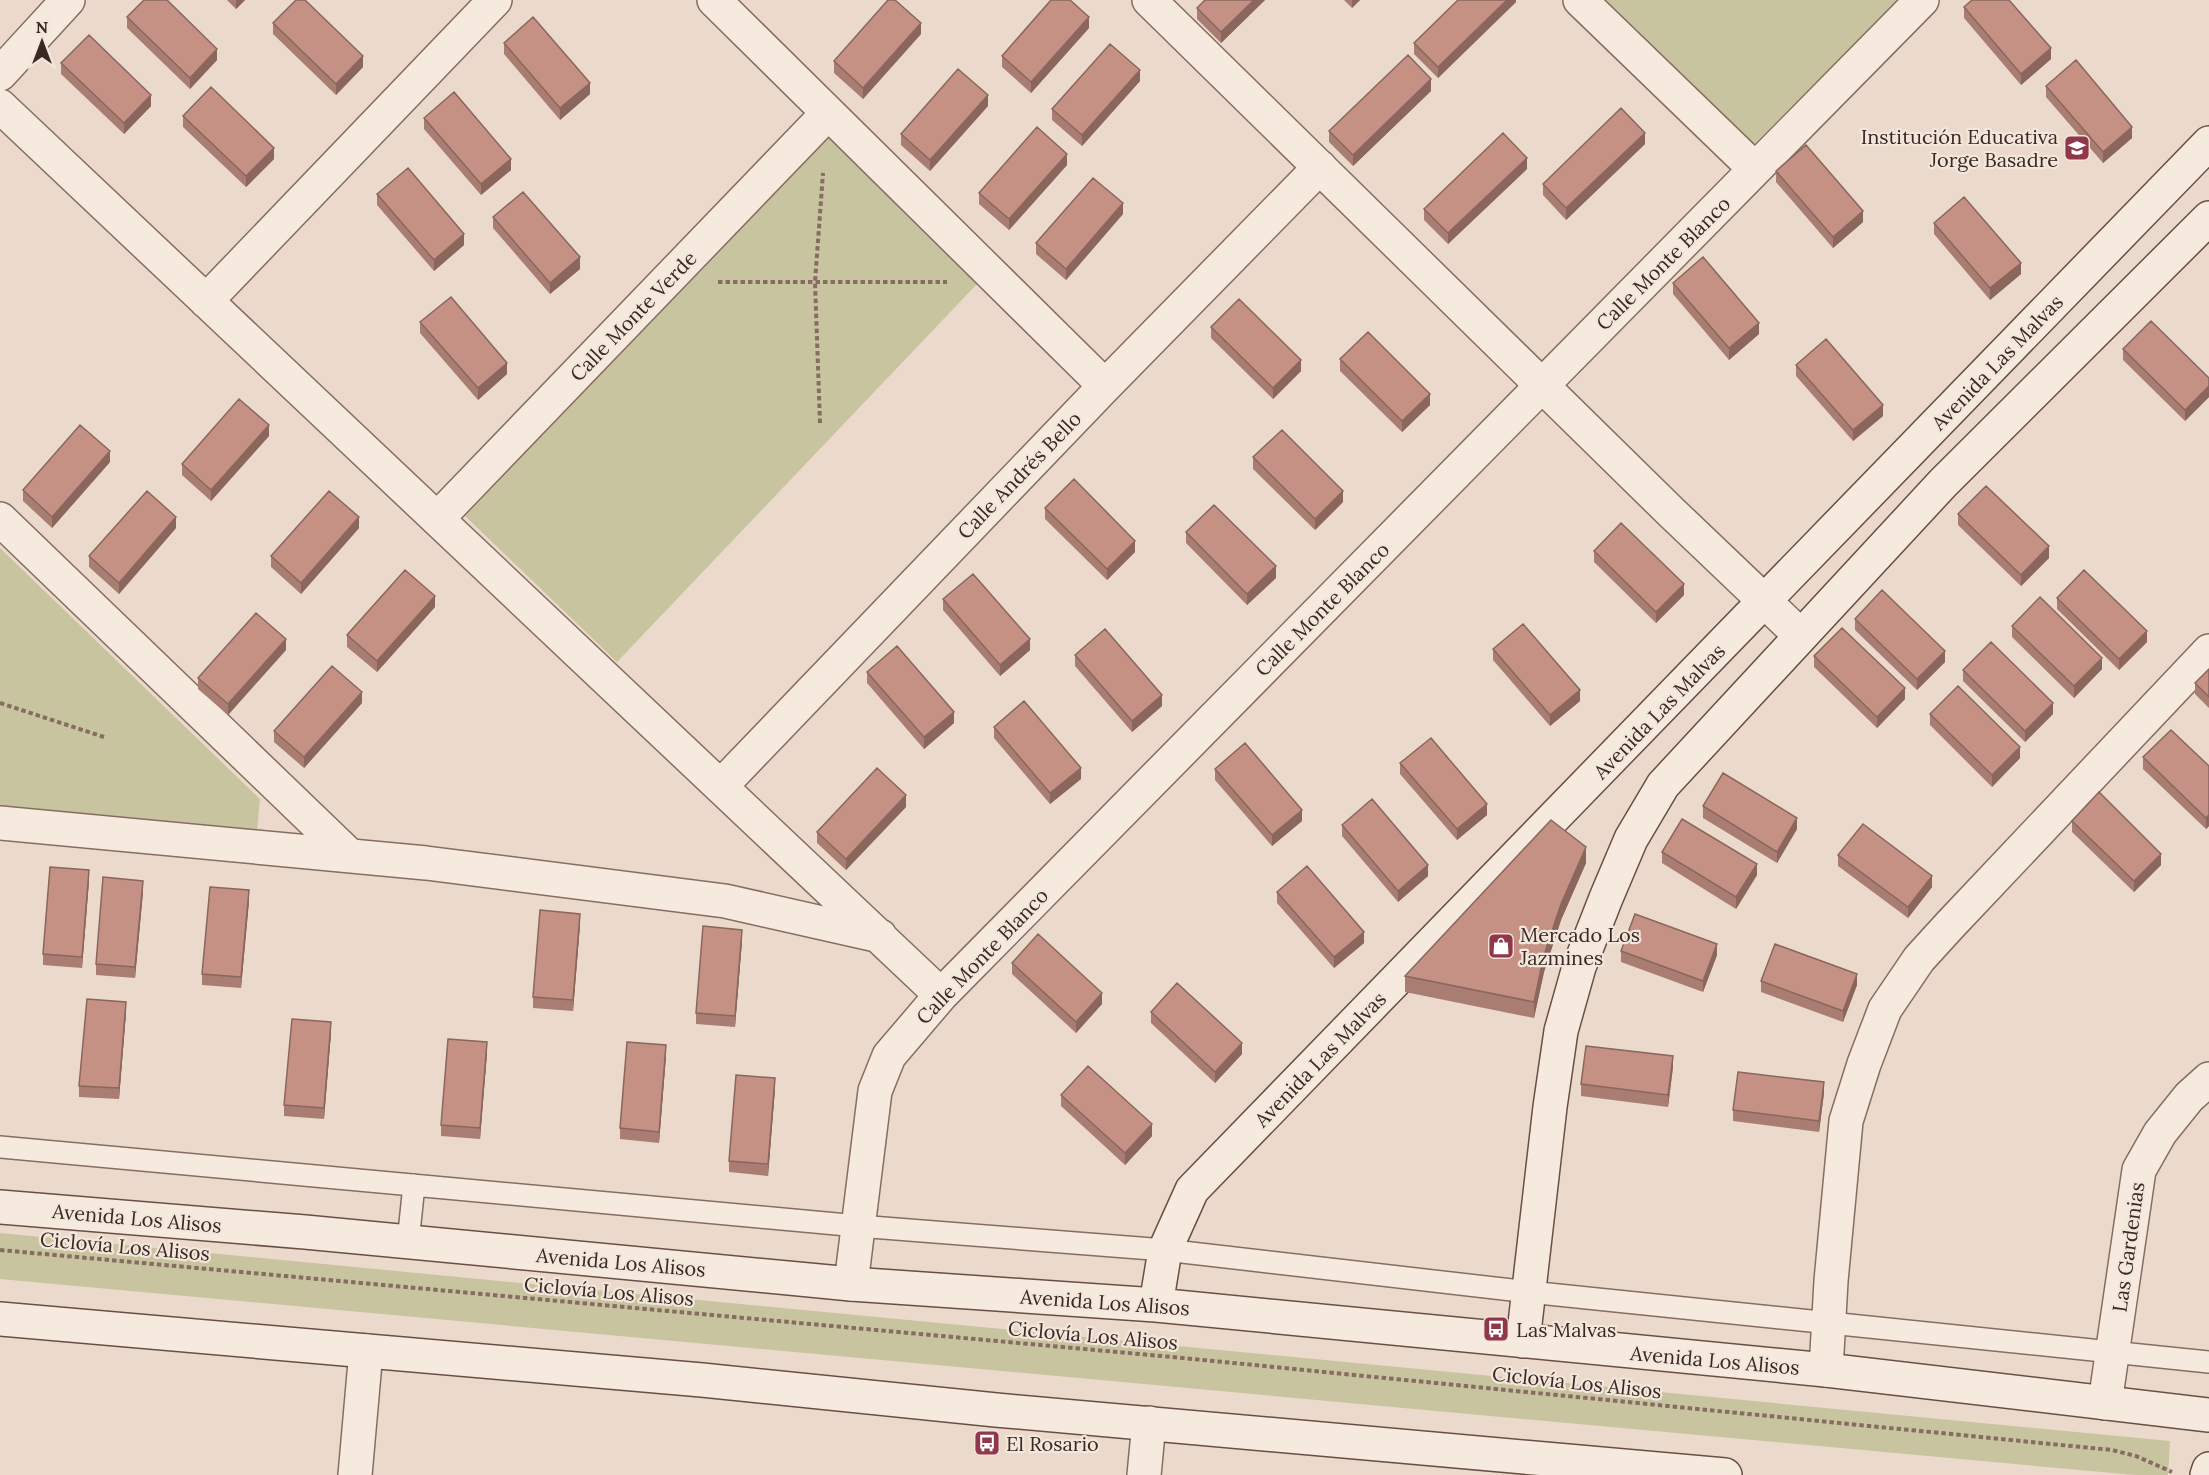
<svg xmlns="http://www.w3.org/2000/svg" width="2209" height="1475" font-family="Lora,serif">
	<rect width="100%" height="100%" fill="#ebdacb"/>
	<path fill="#c9c4a0" d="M1603,0H1899L1753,145Z
		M829,137L978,283L617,662L465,516Z
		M0,548L260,799L257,831L0,807Z
		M0,1233L2170,1441L2168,1475H2134L0,1279Z"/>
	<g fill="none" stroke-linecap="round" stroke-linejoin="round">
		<defs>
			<path id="lane" d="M0,1147L858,1226L1165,1250L1529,1292L2209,1362
				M408,1242L414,1185"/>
			<path id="street" d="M714,0L1105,386
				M1149,0L1671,512L1800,635
				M1580,0L1755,169
				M0,74L68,0
				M0,106L941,995
				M206,301L495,0
				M0,519L350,856
				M437,519L828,113
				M721,786L1105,386L1320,167
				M0,823L426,863L725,901L880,936
				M851,1284L875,1091L889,1056L941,995L1922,0
				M1826,1370L1831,1281L1846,1121L1864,1064L1885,1009L1919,959L1950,925L2209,651
				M2105,1403L2139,1170L2160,1133L2189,1097L2209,1079
				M355,1475L366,1351
				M1144,1475L1149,1423"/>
			<path id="secondary" d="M0,1207L305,1232L851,1284L1156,1305L1826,1370L2209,1415
				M1156,1305L1165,1250L1192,1190L2209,143
				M0,1319L702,1380L996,1410L1725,1475
				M1523,1341L1550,1107L1561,1031L1579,967L1606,898L1631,839L1663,785L1943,483L2209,218
				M2207,1475L2209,1469"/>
		</defs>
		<use href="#lane" stroke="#876c61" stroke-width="24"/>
		<use href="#street" stroke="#876c61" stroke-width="36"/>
		<use href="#secondary" stroke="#694e44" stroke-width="36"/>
		<path stroke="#876c61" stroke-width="4" stroke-dasharray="4.5 3" stroke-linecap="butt" d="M718,282H947
			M820,423L815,282L823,173
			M0,703L104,737
			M0,1250L1183,1358L2112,1450L2136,1456L2172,1472"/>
		<use href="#lane" stroke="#f6eade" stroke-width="21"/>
		<use href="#street" stroke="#f6eade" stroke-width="33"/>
		<use href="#secondary" stroke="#f6eade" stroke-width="33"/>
	</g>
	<path fill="#a97d72" d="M227,0H245L236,9Z
		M1265,0L1221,43L1197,19V8Z
		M1344,0H1360L1352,8Z
		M1516,0V2L1438,78L1414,54V43Z
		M1964,7L2051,59L2021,85L1964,18Z
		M127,17L217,60L190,89L127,28Z
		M273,23L363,67L336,95L273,34Z
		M1089,28L1031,93L1002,67V56Z
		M921,34L863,99L834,73V61Z
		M504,43L590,94L560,120L504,54Z
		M61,63L151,106L124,134L61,74Z
		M1140,81L1082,146L1052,120V109Z
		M2046,86L2132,138L2103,163L2046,97Z
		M1431,91L1353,166L1329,142V131Z
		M988,106L930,171L901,145V134Z
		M183,116L274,159L246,187L183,127Z
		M424,118L511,170L481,195L424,129Z
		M1645,144L1566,220L1543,195V184Z
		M1067,165L1009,230L979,204V193Z
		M1527,169L1448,244L1424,220V209Z
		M1776,171L1863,222L1833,248L1776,182Z
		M377,194L464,245L434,271L377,205Z
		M1123,214L1066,280L1036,254V243Z
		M493,217L580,269L550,294L493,228Z
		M1934,223L2021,274L1990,300L1934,234Z
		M1673,283L1759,334L1729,360L1673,294Z
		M420,322L507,374L478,400L420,333Z
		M1211,327L1301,371L1273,399L1211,338Z
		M2123,349L2209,378V397L2185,421L2123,360Z
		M1340,359L1430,405L1402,432L1340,371Z
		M1796,365L1883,416L1853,441L1796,376Z
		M269,436L211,501L182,475V464Z
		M1253,457L1343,502L1315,530L1253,469Z
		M110,462L52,528L23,501V490Z
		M1045,508L1135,552L1107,580L1045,519Z
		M1958,514L2049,558L2021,586L1958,525Z
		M176,528L119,594L89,567V556Z
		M359,528L301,594L271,567V556Z
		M1186,532L1276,578L1247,605L1186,543Z
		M1594,551L1684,595L1656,623L1594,562Z
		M2057,598L2147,642L2119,670L2057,609Z
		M943,599L1030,650L1000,676L943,610Z
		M435,607L377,672L347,647V635Z
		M1855,619L1945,662L1917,690L1855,630Z
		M2012,626L2102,669L2074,698L2012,637Z
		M1493,649L1580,701L1550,726L1493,660Z
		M286,650L228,715L198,689V678Z
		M1075,655L1162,706L1132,732L1075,666Z
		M1814,656L1905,699L1877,728L1814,667Z
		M2209,669V708L2195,694V683Z
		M1963,670L2053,714L2025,742L1963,681Z
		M867,672L954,723L924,749L867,683Z
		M362,703L304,768L274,742V731Z
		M1930,714L2020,758L1992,787L1930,725Z
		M994,727L1081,779L1050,804L994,738Z
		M2143,757L2209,766V826L2206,829L2143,769Z
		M1400,763L1487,815L1457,840L1400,774Z
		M1215,769L1302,821L1272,846L1215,780Z
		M1703,806L1797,829L1777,863L1703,818Z
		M906,807L846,870L817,843V832Z
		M2072,821L2161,865L2134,892L2072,832Z
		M1342,825L1428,876L1398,902L1342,836Z
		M1662,852L1757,875L1736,909L1662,863Z
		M1838,855L1932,887L1908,918L1838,866Z
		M1586,863L1561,920L1544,972L1534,1018L1405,992V976Z
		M89,881L82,968L43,965V954Z
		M143,892L135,978L96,975V964Z
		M1277,892L1364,943L1334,968L1277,903Z
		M249,901L241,988L202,985V974Z
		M580,925L573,1011L533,1008V997Z
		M742,941L735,1027L696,1024V1013Z
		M1621,951L1717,955L1703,992L1621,962Z
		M1012,963L1102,1004L1076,1033L1012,974Z
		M1761,981L1857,985L1843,1022L1761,992Z
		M1151,1012L1242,1054L1215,1083L1151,1023Z
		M126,1013L119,1099L79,1097V1086Z
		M331,1033L324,1119L284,1116V1105Z
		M487,1053L480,1139L441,1136V1125Z
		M666,1056L659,1143L620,1139V1128Z
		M1673,1067L1668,1107L1581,1096V1084Z
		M775,1089L768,1176L729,1172V1161Z
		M1824,1093L1819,1132L1733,1121V1110Z
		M1061,1095L1152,1136L1125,1165L1061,1106Z"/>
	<path fill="#8a665d" d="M236,0H245L236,9Z
		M1254,0H1265L1221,43V32Z
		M1352,0H1360L1352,8Z
		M1507,0H1516V2L1438,78V67Z
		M1089,17V28L1031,93V82Z
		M921,23V34L863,99V88Z
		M2051,48V59L2021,85V74Z
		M217,49V60L190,89V78Z
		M363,56V67L336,95V84Z
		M1140,70V81L1082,146V135Z
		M1431,79V91L1353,166V155Z
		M590,83V94L560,120V108Z
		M151,95V106L124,134V123Z
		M988,95V106L930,171V160Z
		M2132,127V138L2103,163V152Z
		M1645,133V144L1566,220V208Z
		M274,148V159L246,187V176Z
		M1067,154V165L1009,230V219Z
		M1527,158V169L1448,244V233Z
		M511,159V170L481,195V184Z
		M1123,203V214L1066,280V269Z
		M1863,211V222L1833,248V237Z
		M464,234V245L434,271V260Z
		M580,257V269L550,294V283Z
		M2021,263V274L1990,300V288Z
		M1759,323V334L1729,360V348Z
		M1301,360V371L1273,399V388Z
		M507,363V374L478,400V388Z
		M2209,386V397L2185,421V410Z
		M1430,394V405L1402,432V421Z
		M1883,405V416L1853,441V430Z
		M269,425V436L211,501V490Z
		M110,451V462L52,528V517Z
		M1343,491V502L1315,530V519Z
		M176,517V528L119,594V583Z
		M359,517V528L301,594V583Z
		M1135,541V552L1107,580V569Z
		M2049,546V558L2021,586V575Z
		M1276,566V578L1247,605V594Z
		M1684,584V595L1656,623V612Z
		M435,596V607L377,672V661Z
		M2147,631V642L2119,670V659Z
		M286,639V650L228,715V704Z
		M1030,639V650L1000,676V665Z
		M1945,651V662L1917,690V679Z
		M2102,658V669L2074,698V686Z
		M1905,688V699L1877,728V717Z
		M1580,690V701L1550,726V715Z
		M362,692V703L304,768V757Z
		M1162,695V706L1132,732V721Z
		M2053,703V714L2025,742V731Z
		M954,712V723L924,749V737Z
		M2020,747V758L1992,787V775Z
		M1081,768V779L1050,804V793Z
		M906,795V807L846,870V859Z
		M1487,804V815L1457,840V829Z
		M1302,810V821L1272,846V835Z
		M2209,815V826L2206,829V818Z
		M1797,818V829L1777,863V852Z
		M1586,847V863L1561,920L1544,972L1534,1018V1002L1544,955L1561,904Z
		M2161,854V865L2134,892V881Z
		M1757,864V875L1736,909V897Z
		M1428,865V876L1398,902V891Z
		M89,870V881L82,968V957Z
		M1932,876V887L1908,918V907Z
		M143,881V892L135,978V967Z
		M249,890V901L241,988V977Z
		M580,914V925L573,1011V1000Z
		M742,930V941L735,1027V1016Z
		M1364,932V943L1334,968V957Z
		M1717,944V955L1703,992V981Z
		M1857,974V985L1843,1022V1011Z
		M1102,993V1004L1076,1033V1022Z
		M126,1002V1013L119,1099V1088Z
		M331,1022V1033L324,1119V1108Z
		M487,1042V1053L480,1139V1128Z
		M1242,1043V1054L1215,1083V1072Z
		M666,1045V1056L659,1143V1132Z
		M1673,1056V1067L1668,1107V1095Z
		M775,1078V1089L768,1176V1164Z
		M1824,1082V1093L1819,1132V1121Z
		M1152,1124V1136L1125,1165V1153Z"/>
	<path fill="#c59185" stroke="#8a665d" stroke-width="1.5" d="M144,0H167L217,49L190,78L127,17Z
		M296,0H305L363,56L336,84L273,23Z
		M888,0H895L921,23L863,88L834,61Z
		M1051,0H1070L1089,17L1031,82L1002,56Z
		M1205,0H1254L1221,32L1197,8Z
		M1458,0H1507L1438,67L1414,43Z
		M1972,0H2009L2051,48L2021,74L1964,7Z
		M533,17L590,83L560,108L504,43Z
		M89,35L151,95L124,123L61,63Z
		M1110,44L1140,70L1082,135L1052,109Z
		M1408,55L1431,79L1353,155L1329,131Z
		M2076,60L2132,127L2103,152L2046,86Z
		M958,69L988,95L930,160L901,134Z
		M211,87L274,148L246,176L183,116Z
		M454,92L511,159L481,184L424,118Z
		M1621,108L1645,133L1566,208L1543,184Z
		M1037,127L1067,154L1009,219L979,193Z
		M1503,133L1527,158L1448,233L1424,209Z
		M1806,145L1863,211L1833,237L1776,171Z
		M408,168L464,234L434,260L377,194Z
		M1093,178L1123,203L1066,269L1036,243Z
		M523,192L580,257L550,283L493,217Z
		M1964,197L2021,263L1990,288L1934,223Z
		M1703,257L1759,323L1729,348L1673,283Z
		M451,297L507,363L478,388L420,322Z
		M1239,299L1301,360L1273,388L1211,327Z
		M2151,321L2209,378V386L2185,410L2123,349Z
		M1368,332L1430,394L1402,421L1340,359Z
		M1826,339L1883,405L1853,430L1796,365Z
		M239,399L269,425L211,490L182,464Z
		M80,425L110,451L52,517L23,490Z
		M1282,430L1343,491L1315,519L1253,457Z
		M1074,479L1135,541L1107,569L1045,508Z
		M1986,486L2049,546L2021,575L1958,514Z
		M147,491L176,517L119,583L89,556Z
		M329,491L359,517L301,583L271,556Z
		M1214,505L1276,566L1247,594L1186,532Z
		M1621,523L1684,584L1656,612L1594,551Z
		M405,570L435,596L377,661L347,635Z
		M2084,570L2147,631L2119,659L2057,598Z
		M973,574L1030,639L1000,665L943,599Z
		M1882,590L1945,651L1917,679L1855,619Z
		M2040,597L2102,658L2074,686L2012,626Z
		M256,613L286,639L228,704L198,678Z
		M1523,624L1580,690L1550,715L1493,649Z
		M1842,628L1905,688L1877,717L1814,656Z
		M1105,629L1162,695L1132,721L1075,655Z
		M1991,642L2053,703L2025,731L1963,670Z
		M897,646L954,712L924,737L867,672Z
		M332,666L362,692L304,757L274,731Z
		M2209,669V697L2195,683Z
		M1958,686L2020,747L1992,775L1930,714Z
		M1024,701L1081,768L1050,793L994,727Z
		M2171,730L2209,766V815L2206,818L2143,757Z
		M1431,738L1487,804L1457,829L1400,763Z
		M1245,743L1302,810L1272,835L1215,769Z
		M877,768L906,795L846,859L817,832Z
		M1723,773L1797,818L1777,852L1703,806Z
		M2099,792L2161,854L2134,881L2072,821Z
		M1372,799L1428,865L1398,891L1342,825Z
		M1682,819L1757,864L1736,897L1662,852Z
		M1551,820L1586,847L1561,904L1544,955L1534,1002L1405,976Z
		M1863,824L1932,876L1908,907L1838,855Z
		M1307,866L1364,932L1334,957L1277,892Z
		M50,867L89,870L82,957L43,954Z
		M103,877L143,881L135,967L96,964Z
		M210,887L249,890L241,977L202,974Z
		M540,910L580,914L573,1000L533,997Z
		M1635,914L1717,944L1703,981L1621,951Z
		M703,926L742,930L735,1016L696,1013Z
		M1038,934L1102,993L1076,1022L1012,963Z
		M1775,944L1857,974L1843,1011L1761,981Z
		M1177,983L1242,1043L1215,1072L1151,1012Z
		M87,999L126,1002L119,1088L79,1086Z
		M292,1019L331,1022L324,1108L284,1105Z
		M448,1039L487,1042L480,1128L441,1125Z
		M627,1042L666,1045L659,1132L620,1128Z
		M1586,1046L1673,1056L1668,1095L1581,1084Z
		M1088,1066L1152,1124L1125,1153L1061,1095Z
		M1738,1072L1824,1082L1819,1121L1733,1110Z
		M736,1075L775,1078L768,1164L729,1161Z"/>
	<defs>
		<symbol id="school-square" viewBox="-11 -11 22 22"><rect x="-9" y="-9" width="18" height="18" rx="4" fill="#90374b" stroke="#f3e6da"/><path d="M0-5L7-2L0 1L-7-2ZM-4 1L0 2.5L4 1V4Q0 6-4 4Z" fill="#fff"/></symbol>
		<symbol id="shop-square" viewBox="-11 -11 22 22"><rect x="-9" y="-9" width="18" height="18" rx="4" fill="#90374b" stroke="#f3e6da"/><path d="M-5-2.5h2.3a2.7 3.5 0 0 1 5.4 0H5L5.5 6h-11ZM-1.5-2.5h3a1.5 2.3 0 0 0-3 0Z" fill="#fff"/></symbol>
		<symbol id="bus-square" viewBox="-11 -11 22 22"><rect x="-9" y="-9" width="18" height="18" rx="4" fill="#90374b" stroke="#f3e6da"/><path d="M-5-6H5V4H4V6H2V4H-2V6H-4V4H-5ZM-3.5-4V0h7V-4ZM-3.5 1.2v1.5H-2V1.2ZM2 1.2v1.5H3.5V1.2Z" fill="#fff"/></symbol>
	</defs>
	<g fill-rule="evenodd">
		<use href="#school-square" x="2062" y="133" width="30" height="30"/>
		<use href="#shop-square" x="1486" y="931" width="30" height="30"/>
		<use href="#bus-square" x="1481" y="1314" width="30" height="30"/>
		<use href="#bus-square" x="972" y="1428" width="30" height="30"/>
	</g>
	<g text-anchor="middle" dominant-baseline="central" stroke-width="4.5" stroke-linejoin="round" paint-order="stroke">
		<g font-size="20" fill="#392823" stroke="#f3e6da" text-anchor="start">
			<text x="2058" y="136" text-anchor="end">Institución Educativa<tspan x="2058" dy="23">Jorge Basadre</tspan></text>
			<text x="1520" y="934">Mercado Los<tspan x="1520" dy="23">Jazmines</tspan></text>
			<text x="1516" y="1329">Las Malvas</text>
			<text x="1006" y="1443">El Rosario</text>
		</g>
		<g font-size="20" fill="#392823" stroke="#f3e6da">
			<text transform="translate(1663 263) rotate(-45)">Calle Monte Blanco</text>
			<text transform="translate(633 316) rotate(-46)">Calle Monte Verde</text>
			<text transform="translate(1997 362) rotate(-46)">Avenida Las Malvas</text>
			<text transform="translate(1019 475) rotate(-46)">Calle Andrés Bello</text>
			<text transform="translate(1322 609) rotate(-45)">Calle Monte Blanco</text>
			<text transform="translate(1659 711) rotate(-46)">Avenida Las Malvas</text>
			<text transform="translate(982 956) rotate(-46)">Calle Monte Blanco</text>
			<text transform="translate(1320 1059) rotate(-46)">Avenida Las Malvas</text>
			<text transform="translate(137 1218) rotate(5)">Avenida Los Alisos</text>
			<text transform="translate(125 1246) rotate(5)">Ciclovía Los Alisos</text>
			<text transform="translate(2128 1247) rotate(-82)">Las Gardenias</text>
			<text transform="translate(621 1262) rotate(5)">Avenida Los Alisos</text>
			<text transform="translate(609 1291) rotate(5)">Ciclovía Los Alisos</text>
			<text transform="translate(1105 1302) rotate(4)">Avenida Los Alisos</text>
			<text transform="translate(1093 1335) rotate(5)">Ciclovía Los Alisos</text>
			<text transform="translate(1715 1360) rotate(5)">Avenida Los Alisos</text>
			<text transform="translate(1577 1382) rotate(6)">Ciclovía Los Alisos</text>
		</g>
	</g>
	<g transform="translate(42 42)" stroke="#f3e6da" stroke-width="4.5" paint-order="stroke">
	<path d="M0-4.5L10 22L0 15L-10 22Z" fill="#392823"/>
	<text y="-9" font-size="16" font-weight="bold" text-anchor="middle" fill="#392823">N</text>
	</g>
</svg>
